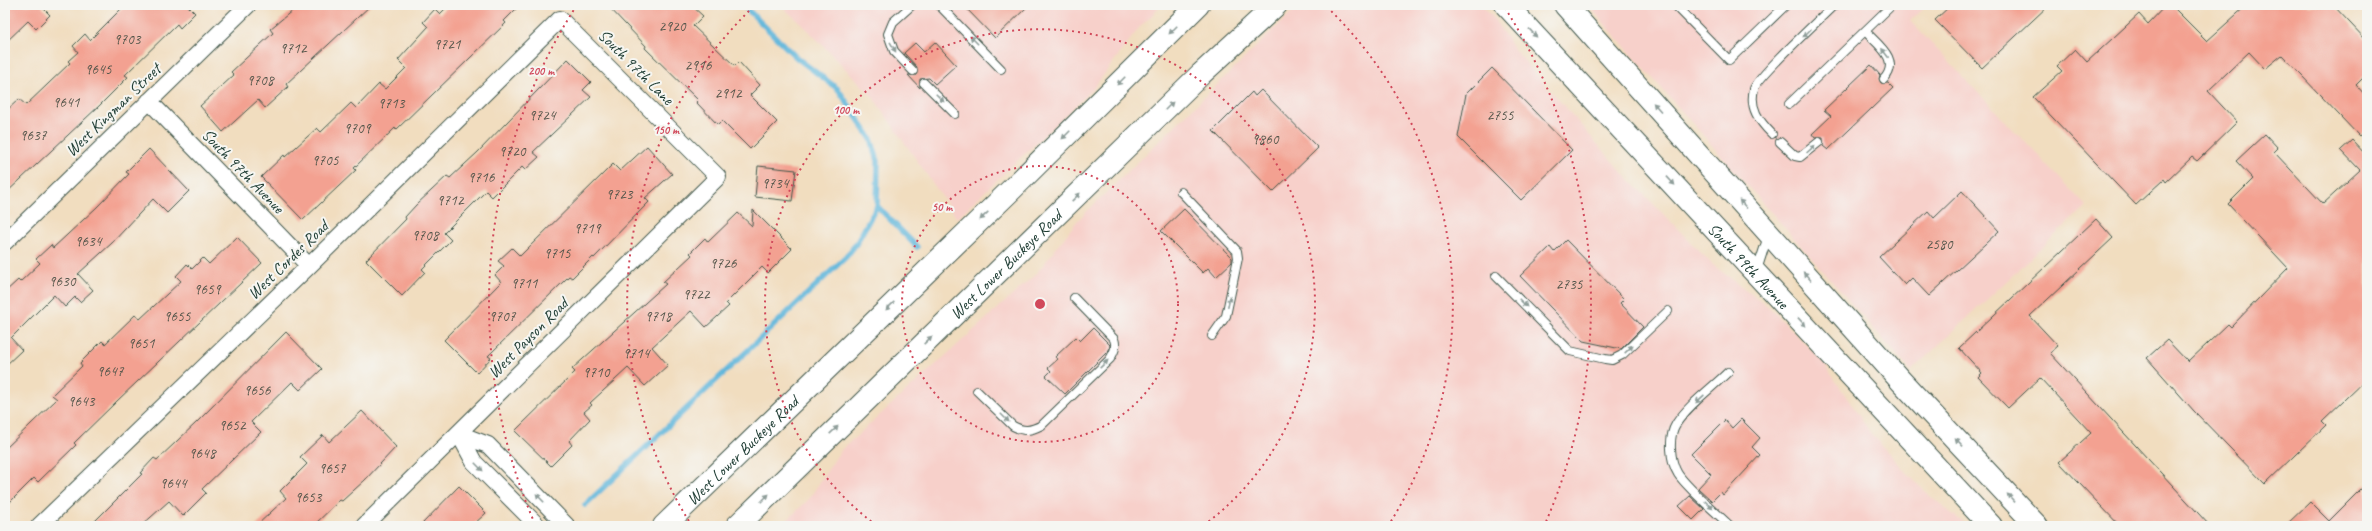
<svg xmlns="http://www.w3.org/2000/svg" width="2372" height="531" font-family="Caveat,sans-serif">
	<rect width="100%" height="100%" fill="#f6f6f2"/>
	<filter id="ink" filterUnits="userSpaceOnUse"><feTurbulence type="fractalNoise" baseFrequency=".025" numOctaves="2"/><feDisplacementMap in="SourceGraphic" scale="8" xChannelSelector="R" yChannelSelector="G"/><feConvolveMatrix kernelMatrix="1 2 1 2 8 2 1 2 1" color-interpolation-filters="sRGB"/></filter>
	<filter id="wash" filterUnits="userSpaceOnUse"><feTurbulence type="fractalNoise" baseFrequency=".012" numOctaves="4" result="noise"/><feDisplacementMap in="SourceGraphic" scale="16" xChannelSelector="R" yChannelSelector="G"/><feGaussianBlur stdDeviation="0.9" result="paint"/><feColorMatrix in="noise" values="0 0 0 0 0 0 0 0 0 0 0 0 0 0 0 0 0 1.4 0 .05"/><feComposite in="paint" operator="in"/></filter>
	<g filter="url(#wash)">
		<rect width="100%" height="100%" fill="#f1ddbf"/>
		<path fill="#f7d0ca" d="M780,5H1162L1139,28L1093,89L957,218L872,96L802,24Z
			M1299,5H1481L1492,16L1515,50L1621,171L1713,265L1770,308L1823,362L1872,435L1919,486L1967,526H781L809,499L840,451L1037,273L1077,221Z
			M1588,5H1926L1910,21L2086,206L1911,371Z"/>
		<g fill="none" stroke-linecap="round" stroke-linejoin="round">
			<path stroke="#5db5da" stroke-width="5.5" d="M877,206L917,247
				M585,505L846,257L856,244L877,206L878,161L871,139L838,89L797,58L743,5"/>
		</g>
		<g id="blocks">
			<path fill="#f3a191" d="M5,5H44L42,7L50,15L36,29L28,21L5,43Z
				M125,5H187L195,13L180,28L177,24L125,75L128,77L99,106L5,194V112L19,99L26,105L70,63L68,61L78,52L73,46L85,34L90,40Z
				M299,5H371L286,84L288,87L265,108L258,100L223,132L200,106L234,75L231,72L273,33L270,29Z
				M449,5H520L504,21L506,23L396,130L395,128L354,168L356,170L303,220L261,177L284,155L285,157L317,128L321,132L351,103L356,108L379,84L385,89L406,68L398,60L428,27L423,22L435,9L440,14Z
				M607,5H691L703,16L693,26L735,66L739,62L760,85L750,95L777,122L750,149L722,121L718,125L696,102L698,100L645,48L646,46Z
				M963,5H1029L995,38Z
				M1951,5H2049L1982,68L1935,20Z
				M2166,5H2171L2207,41L2247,5H2333L2367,41V74L2356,85L2367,97V129L2359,136L2282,55L2265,69L2249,52L2208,91L2237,122L2197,161L2192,157L2166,182L2164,179L2136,205L2033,97L2062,71L2057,66L2075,49L2087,62L2139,14L2148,24Z
				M935,42L956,65L935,84L929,78L920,79V88L908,75H916L917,67L904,53L915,43L924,52Z
				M568,59L591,82L583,90L591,97L533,152L539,157L525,170L522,167L492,197L486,191L444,233L451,240L422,269L425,272L402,296L366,260L406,219L405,217L416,205L447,176L450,178L478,152Z
				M1871,65L1880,75L1879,79L1881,83H1888L1893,88L1828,150L1823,146V138H1815L1812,134L1831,116L1824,110Z
				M1492,68L1572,150L1521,200L1458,137L1466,94Z
				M1261,90L1318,148L1273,192L1213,131L1252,92L1255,96Z
				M2265,134L2278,148L2274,152L2323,204L2360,170L2341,150L2352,140L2367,156V378L2322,421L2326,425L2265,484L2194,411L2147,358L2167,340L2188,362L2228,324L2231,327L2288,268L2228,204L2253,179L2236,161Z
				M647,146L672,174L645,198L649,202L594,258L593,257L572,278L569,276L488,356L491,358L477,373L444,340L501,282L495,275L504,266L498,261L512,248L520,256L613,164L620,171Z
				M149,149L189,191L167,213L153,199L112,243L78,274L93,290L80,302L75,297L65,307L54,295L11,338L22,350L5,366V292L18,280L20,282L40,263L36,259L51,245L53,248L97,207L129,174L126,172Z
				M758,166L796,170L792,201L755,197Z
				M1962,191L1999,231L1929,296L1912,278L1905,285L1879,257L1928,211L1934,218Z
				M1184,209L1232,258V262L1216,277L1208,268L1203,273L1161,231Z
				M753,210L792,249L768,273L762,267L726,303L729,306L706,327L691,311L652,347L668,365L645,386L628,368L590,403L592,405L584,412L590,419L569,441L572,445L551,466L515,431L575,372L572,369L666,284L663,282L692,255L690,253L705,238L708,242L738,213L752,226Z
				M2096,219L2113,238L2030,316L2058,346L2050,353L2210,526H2120L2059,462L2091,433L2040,378L2008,408L1978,377L1982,373L1959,348Z
				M237,237L262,263L117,401L74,443L76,445L38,482L34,478L5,507V449L57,399L52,395L82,366L80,363L102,341L105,344L135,315L140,319L181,281L176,276L187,264L192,269L203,258L209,264Z
				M1566,240L1624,299L1620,303L1643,327L1621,349L1583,341L1520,276L1550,247L1554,252Z
				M1093,328L1110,345L1109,350L1065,394L1046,376L1051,371L1048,368L1058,359L1055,357L1076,337L1080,341Z
				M286,332L322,369L300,390L292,382L251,422L261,432L202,489L206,493L183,516L169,501L141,526H90L142,474L140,473L154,458L157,460L196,423Z
				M362,411L396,447L365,480L342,501L340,500L313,526H256L286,498L280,491L307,464L300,457L323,435L329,442Z
				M1741,419L1760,438L1752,447L1760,455L1723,495L1721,492L1712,501L1698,488L1711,474L1691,454L1725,420L1732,428Z
				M2367,483V526H2285L2310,502L2329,521Z
				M459,486L486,513L472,526H420Z
				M1690,496L1704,509L1693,520L1679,506Z"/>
		</g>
	</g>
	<g filter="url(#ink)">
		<use href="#blocks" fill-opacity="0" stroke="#3e5549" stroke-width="1"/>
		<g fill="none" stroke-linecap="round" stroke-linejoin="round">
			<defs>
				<path id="service" d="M912,5L893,22L888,34L894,51L913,71
					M939,5L1001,69
					M1675,5L1729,60L1786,5
					M1865,31C1878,45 1901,60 1884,79
					M924,83L955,114
					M1789,104L1892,5
					M1772,134C1759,121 1749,108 1754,89C1757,77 1821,18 1834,5
					M1780,142L1795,156L1800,157L1819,142
					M1181,192L1237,251L1238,258L1226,316L1212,336
					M1757,270L1768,236
					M1496,276L1570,351L1605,359L1612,360L1622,355L1668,311
					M1728,372C1712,388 1689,404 1676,424C1668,437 1670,461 1678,474C1688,489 1716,512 1730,526
					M977,391L1013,426C1024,432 1030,431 1042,425L1110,359C1114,352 1117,347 1114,339L1074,298"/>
				<path id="minor" d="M149,101L309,266
					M5,242L248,5
					M459,434L488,445L567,526
					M459,434L474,462L538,526
					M39,526L309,266L560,19L718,177L364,526"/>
				<g id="secondary">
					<path id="s1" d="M1506,5L1991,526"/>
					<path d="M1565,5L1901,381L2037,526"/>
					<path id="s2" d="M664,526L1012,189L1198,5"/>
					<path id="s3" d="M737,526L1201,74L1276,5"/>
				</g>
			</defs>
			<use href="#service" stroke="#3e5549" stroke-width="10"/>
			<use href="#minor" stroke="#3e5549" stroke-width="18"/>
			<use href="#secondary" stroke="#3e5549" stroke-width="24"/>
			<use href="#service" stroke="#fff" stroke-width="8"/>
			<use href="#minor" stroke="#fff" stroke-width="16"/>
			<use href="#secondary" stroke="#fff" stroke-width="22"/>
		</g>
		<defs><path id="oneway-solid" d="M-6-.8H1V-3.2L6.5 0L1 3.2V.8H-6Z"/></defs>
		<g fill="#8f9e9a">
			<use href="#oneway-solid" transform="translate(1173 30) rotate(135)"/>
			<use href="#oneway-solid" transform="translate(1533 33) rotate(47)"/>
			<use href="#oneway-solid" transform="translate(1807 33) rotate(135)"/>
			<use href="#oneway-solid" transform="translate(974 40) rotate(-134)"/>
			<use href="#oneway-solid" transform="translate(893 47) rotate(60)"/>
			<use href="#oneway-solid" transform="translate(1885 53) rotate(-127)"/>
			<use href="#oneway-solid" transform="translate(1121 81) rotate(135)"/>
			<use href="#oneway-solid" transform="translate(940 98) rotate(45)"/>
			<use href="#oneway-solid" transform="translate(1169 106) rotate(-45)"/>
			<use href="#oneway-solid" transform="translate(1657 107) rotate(-132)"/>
			<use href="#oneway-solid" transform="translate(1066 135) rotate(135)"/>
			<use href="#oneway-solid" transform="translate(1811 149) rotate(-42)"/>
			<use href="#oneway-solid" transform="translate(1671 181) rotate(47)"/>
			<use href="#oneway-solid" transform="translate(1076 197) rotate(-44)"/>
			<use href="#oneway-solid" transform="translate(1743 204) rotate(-132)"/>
			<use href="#oneway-solid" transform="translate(984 216) rotate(136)"/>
			<use href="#oneway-solid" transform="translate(1807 276) rotate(-132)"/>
			<use href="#oneway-solid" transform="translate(1229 302) rotate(-78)"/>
			<use href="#oneway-solid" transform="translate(1523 303) rotate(45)"/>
			<use href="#oneway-solid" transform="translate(890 306) rotate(136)"/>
			<use href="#oneway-solid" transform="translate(1802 322) rotate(47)"/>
			<use href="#oneway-solid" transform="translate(928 340) rotate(-44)"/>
			<use href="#oneway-solid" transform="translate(1629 349) rotate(-44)"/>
			<use href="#oneway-solid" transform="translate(1104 364) rotate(-44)"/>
			<use href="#oneway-solid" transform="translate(1700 399) rotate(137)"/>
			<use href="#oneway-solid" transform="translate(1005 418) rotate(45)"/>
			<use href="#oneway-solid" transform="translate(834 430) rotate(-44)"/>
			<use href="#oneway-solid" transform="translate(1959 442) rotate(-133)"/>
			<use href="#oneway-solid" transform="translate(479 467) rotate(45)"/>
			<use href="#oneway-solid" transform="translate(540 498) rotate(-134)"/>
			<use href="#oneway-solid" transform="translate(765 498) rotate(-45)"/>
			<use href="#oneway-solid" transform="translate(2011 498) rotate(-133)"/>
			<use href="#oneway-solid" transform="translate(1709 505) rotate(45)"/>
		</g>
	</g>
	<g fill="none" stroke="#d1495b" stroke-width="2" stroke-dasharray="2 4">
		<circle cx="1040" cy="304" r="138"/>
		<path d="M876 525A275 275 0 1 1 1204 525"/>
		<path d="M692 526A413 413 0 0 1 753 7M1327 7A413 413 0 0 1 1388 526"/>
		<path d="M535 524A551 551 0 0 1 575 8M1505 8A551 551 0 0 1 1545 524"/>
	</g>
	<g text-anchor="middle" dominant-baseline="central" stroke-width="4" stroke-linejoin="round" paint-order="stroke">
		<g font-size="15" fill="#54564b">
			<text x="672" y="26">2920</text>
			<text x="127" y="39">9703</text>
			<text x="447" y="44">9721</text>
			<text x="293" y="48">9712</text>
			<text x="698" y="65">2916</text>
			<text x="98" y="69">9645</text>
			<text x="260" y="80">9708</text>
			<text x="728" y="93">2912</text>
			<text x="66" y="102">9641</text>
			<text x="391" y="103">9713</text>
			<text x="542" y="115">9724</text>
			<text x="1500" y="115">2755</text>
			<text x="357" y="128">9709</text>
			<text x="33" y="135">9637</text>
			<text x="1265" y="139">9860</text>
			<text x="512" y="151">9720</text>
			<text x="325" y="160">9705</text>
			<text x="481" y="177">9716</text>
			<text x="775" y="183">9734</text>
			<text x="619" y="194">9723</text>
			<text x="450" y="200">9712</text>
			<text x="587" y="228">9719</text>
			<text x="425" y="235">9708</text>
			<text x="88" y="241">9634</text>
			<text x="1939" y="244">2580</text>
			<text x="557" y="253">9715</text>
			<text x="723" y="263">9726</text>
			<text x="62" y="281">9630</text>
			<text x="524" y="283">9711</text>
			<text x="1569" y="284">2735</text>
			<text x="207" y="289">9659</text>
			<text x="696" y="294">9722</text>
			<text x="177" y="316">9655</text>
			<text x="502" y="316">9707</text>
			<text x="658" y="316">9718</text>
			<text x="141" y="343">9651</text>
			<text x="636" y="353">9714</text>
			<text x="110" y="371">9647</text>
			<text x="596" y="372">9710</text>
			<text x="257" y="390">9656</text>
			<text x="81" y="401">9643</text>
			<text x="232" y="425">9652</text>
			<text x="202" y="453">9648</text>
			<text x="332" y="468">9657</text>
			<text x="173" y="483">9644</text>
			<text x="308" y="497">9653</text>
		</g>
		<g font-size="17" fill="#1f3d34" stroke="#f6f6f2">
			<text transform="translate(636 67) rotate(45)">South 97th Lane</text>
			<text transform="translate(113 110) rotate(-44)">West Kingman Street</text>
			<text transform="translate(243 171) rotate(46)">South 97th Avenue</text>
			<text transform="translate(288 260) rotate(-44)">West Cordes Road</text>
			<text stroke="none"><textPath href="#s3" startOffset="375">West Lower Buckeye Road</textPath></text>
			<text stroke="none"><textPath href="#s1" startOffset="356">South 99th Avenue</textPath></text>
			<text transform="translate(528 338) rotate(-45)">West Payson Road</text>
			<text stroke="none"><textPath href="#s2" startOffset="109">West Lower Buckeye Road</textPath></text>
		</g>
	</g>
	<circle cx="1040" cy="304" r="6" fill="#d1495b" stroke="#f6f6f2" stroke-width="2"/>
	<g font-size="12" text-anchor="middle" font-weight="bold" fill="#d1495b" stroke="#f6f6f2" stroke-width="4" stroke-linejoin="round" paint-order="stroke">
		<text x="541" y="75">200 m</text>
		<text x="846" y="114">100 m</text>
		<text x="666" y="134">150 m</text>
		<text x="942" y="211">50 m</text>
	</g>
	<rect width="2372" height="531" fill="none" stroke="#f6f6f2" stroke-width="20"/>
</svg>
